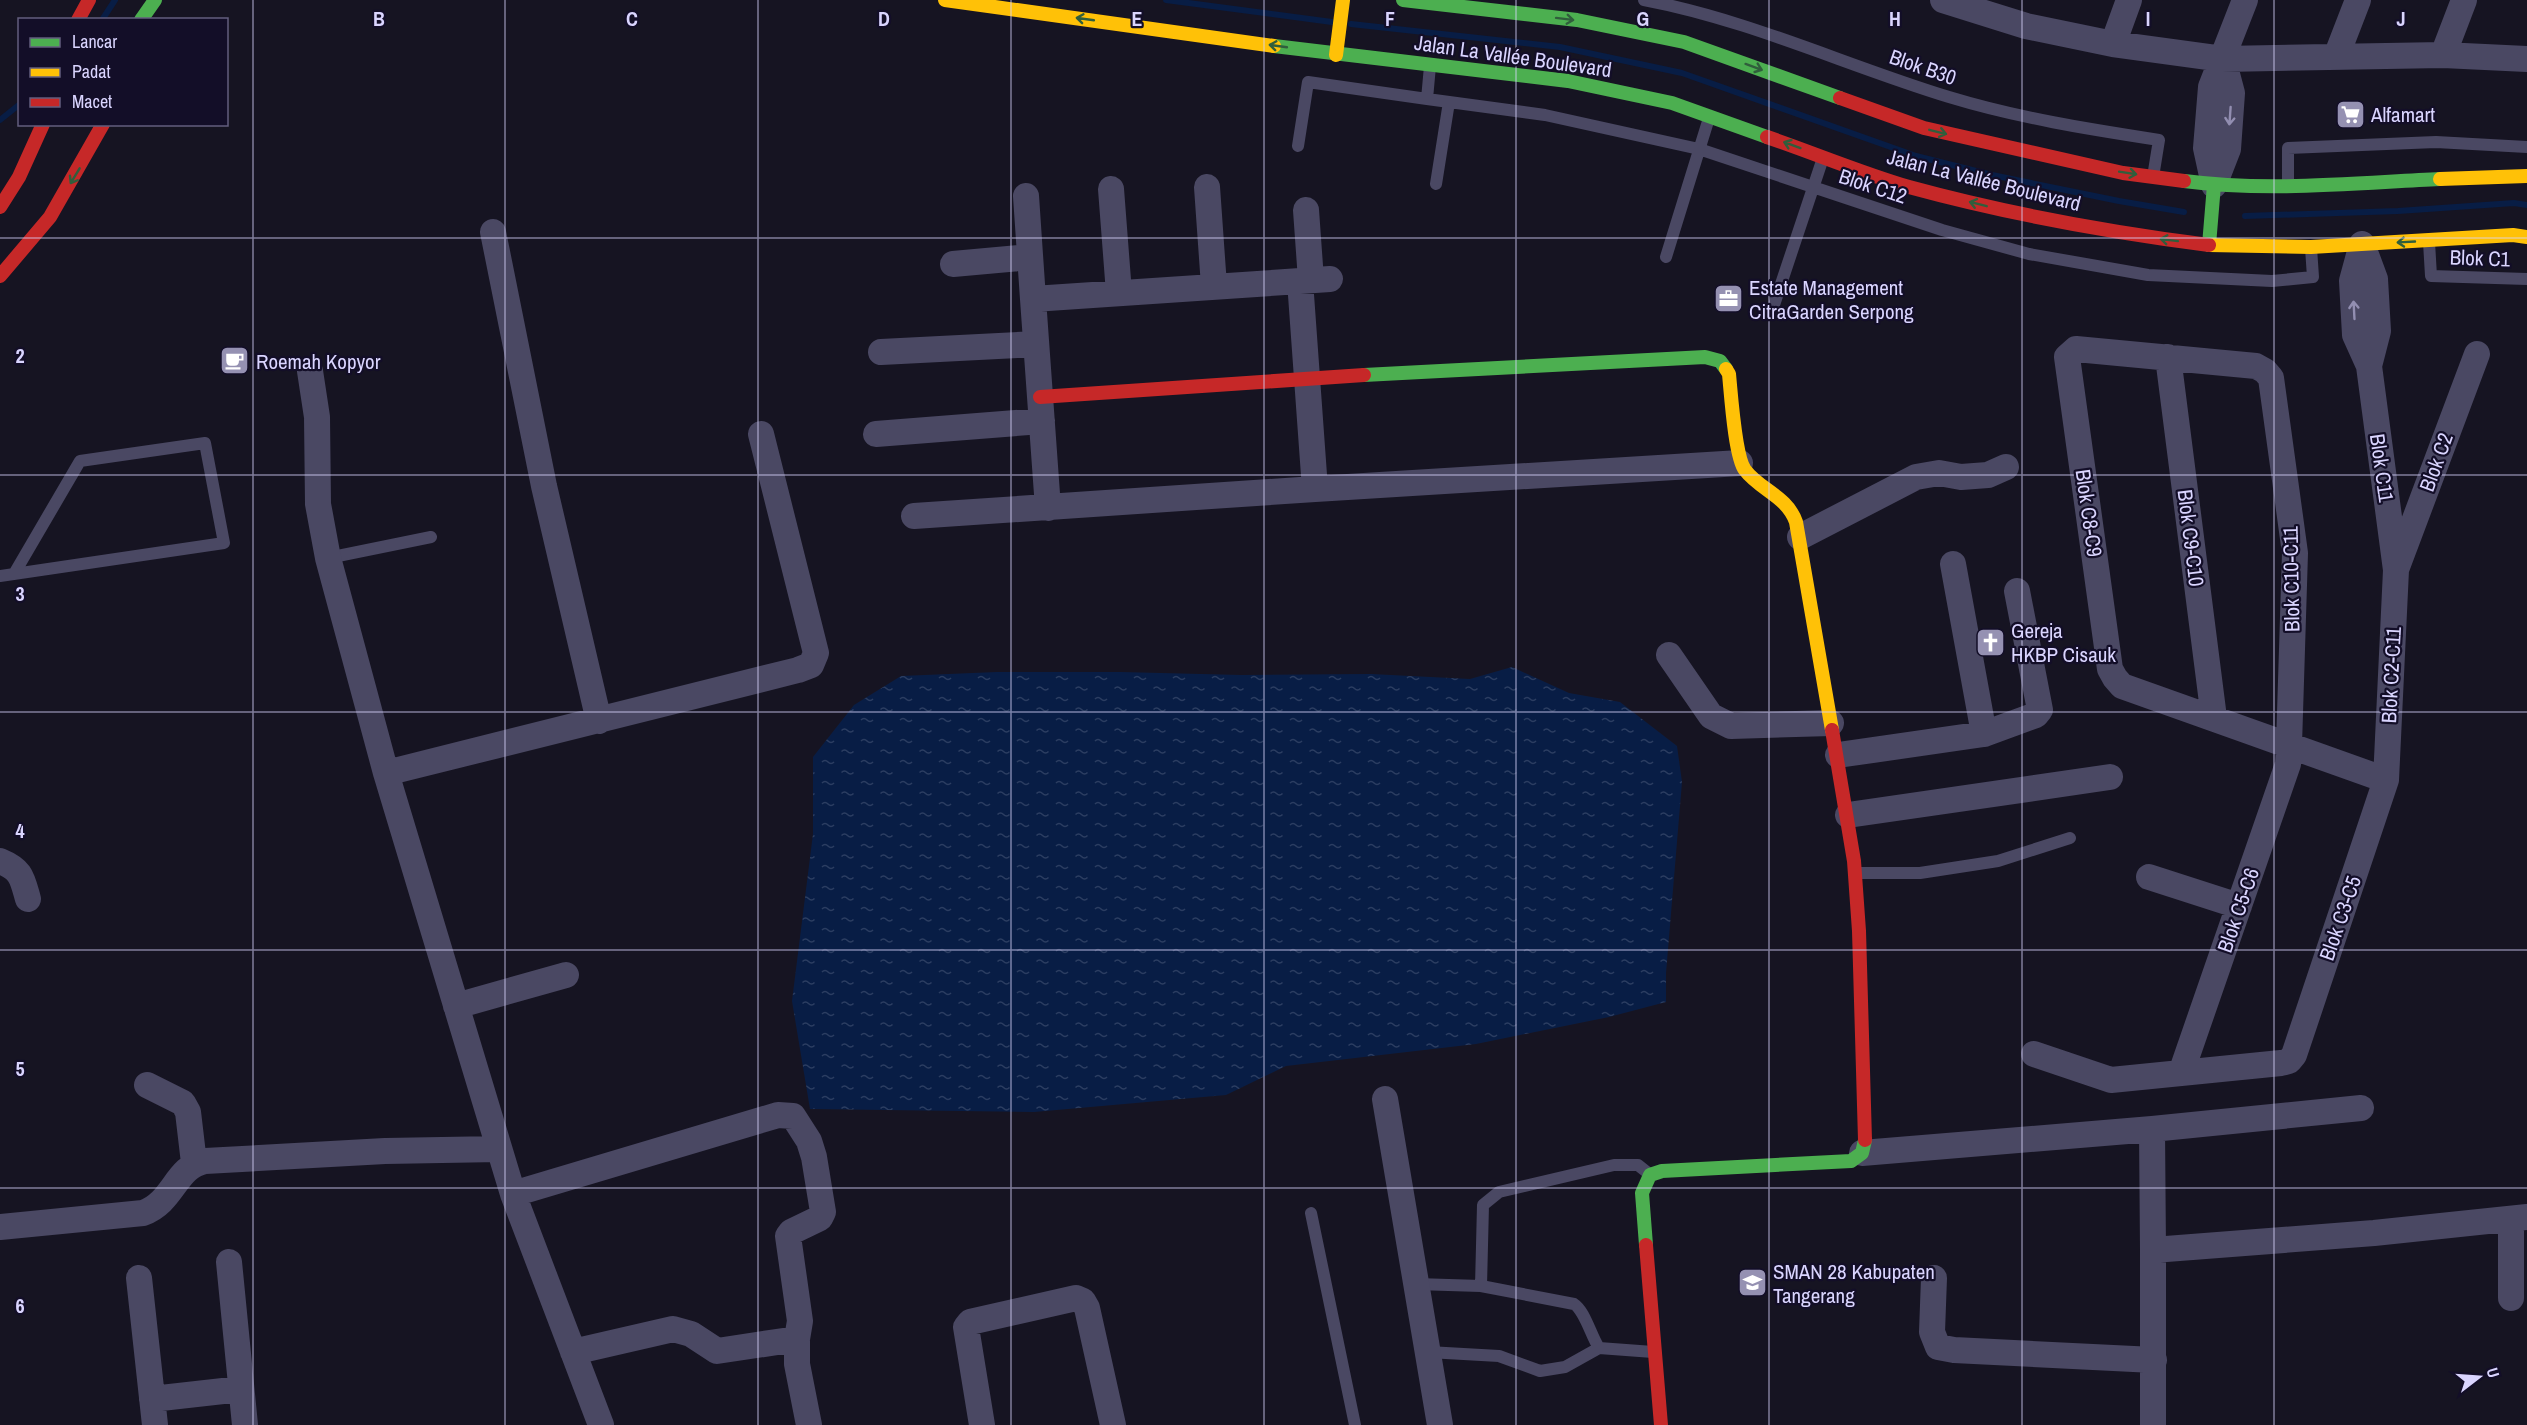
<svg xmlns="http://www.w3.org/2000/svg" width="2527" height="1425" font-family="'Archivo Narrow',sans-serif">
	<defs>
		<pattern id="water-ripples" width="26" height="14" patternUnits="userSpaceOnUse" patternTransform="scale(1.5)"><rect width="26" height="14" fill="#081d45"/><path d="M2 4q2-2 4 0t4 0M15 11q2-2 4 0t4 0" fill="none" stroke="#2b3d61"/></pattern>
	</defs>
	<rect width="100%" height="100%" fill="#161422"/>
	<path fill="url(#water-ripples)" d="M1512,667L1569,693L1620,702L1677,746L1682,782L1666,973V1002L1609,1017L1476,1044L1286,1066L1226,1095L1034,1112L810,1109L792,1001L813,834V757L854,705L901,676L997,672H1120L1241,675L1371,674L1470,679Z"/>
	<g fill="none" stroke-linecap="round" stroke-linejoin="round">
		<path stroke="#081d45" stroke-width="6" d="M1166,0L1332,22
			M102,20L115,0
			M1351,24L1560,47L1682,73L1916,156L1992,175L2119,201L2184,212
			M0,120L20,104
			M2245,216L2398,211L2514,203L2527,205"/>
		<path stroke="#4a4863" stroke-width="12" d="M1644,0C1750,20 1847,66 1949,97C2018,118 2088,129 2159,140L2153,177
			M1430,66L1427,99L1545,115L1699,149L1942,230L2029,254L2148,275L2272,281L2313,277L2311,248
			M1298,146L1308,82L1427,99
			M1436,184L1449,102
			M2288,185V148L2436,142L2527,147
			M2429,242L2431,276L2527,279
			M1666,257L1709,118
			M1771,314L1823,158
			M328,558L431,537
			M0,576L224,543L205,443L80,461L14,574
			M1856,873H1920L1998,861L2070,838
			M1311,1213L1355,1425
			M1416,1284L1481,1286L1574,1304C1585,1311 1591,1336 1599,1348
			M1481,1286L1483,1205L1499,1192L1614,1165H1638L1648,1173
			M1428,1352L1499,1356L1540,1371L1565,1367L1599,1348L1653,1352"/>
		<path stroke="#4a4863" stroke-width="26" d="M1943,0L2026,26L2113,44L2223,59L2443,55L2527,59
			M2113,44L2129,0
			M2443,55L2464,0
			M2336,57L2358,0
			M2214,185L2206,148L2211,87L2245,0
			M2214,185L2228,149L2232,93L2223,59
			M1207,187L1214,286
			M1111,189L1119,293
			M1026,196L1033,299
			M1306,210L1311,280
			M493,232L544,486L599,721
			M2362,244L2375,279L2378,331L2369,366
			M953,264L1030,257
			M1300,281L1315,489
			M881,352L1036,344
			M2168,357L2214,718
			M310,371L317,417L318,504L328,558L386,773L513,1194L601,1425
			M876,434L1042,421
			M1048,508L1033,299L1330,279
			M914,516L1315,489L1740,463
			M1800,537L1916,477L1939,473L1961,477L1988,475L2006,467
			M1953,564L1984,734
			M2397,567L2477,354
			M1669,655L1711,716L1731,726L1831,723
			M1838,755L1984,734L2036,715L2040,710L2017,591
			M386,773L798,670L811,665L816,653L761,434
			M1848,815L2110,777
			M0,861C22,870 22,878 28,899
			M2149,877L2239,906
			M456,1006L566,975
			M2034,1054L2111,1080L2281,1063L2289,1061L2294,1055L2386,780L2396,570L2369,366L2355,335L2352,281L2362,244
			M2181,1073L2288,764L2289,745L2295,553L2271,378L2265,371L2256,366L2076,349L2067,357L2110,669L2115,678L2122,686C2210,717 2298,749 2386,780
			M147,1085L183,1103L188,1112L194,1163
			M1385,1099L1440,1425
			M2152,1129L2153,1250
			M1862,1153L2152,1129L2361,1108
			M513,1194L778,1115L793,1116L809,1141L814,1157L823,1212L820,1218L791,1232L788,1236L800,1321L797,1339V1364L809,1425
			M2511,1219V1298
			M0,1227L143,1213C174,1202 175,1167 205,1161L385,1151L499,1149
			M229,1262L245,1425
			M139,1278L155,1425
			M1934,1278L1932,1332L1938,1347L1954,1350L2154,1360
			M573,1352L673,1329L691,1334L717,1351L797,1339
			M152,1399L241,1389
			M982,1425L966,1327L970,1322L1076,1298L1083,1301L1087,1308L1113,1425
			M2153,1425V1250L2374,1233L2527,1217"/>
		<path stroke="#4caf50" stroke-width="14" d="M1403,0L1577,20L1684,42L1840,98
			M141,20L155,0
			M1274,46L1568,81L1672,103L1767,137
			M2184,181C2269,192 2355,183 2440,179
			M2209,245L2214,185
			M1364,375L1705,357L1720,361L1726,369
			M1646,1245L1642,1193L1650,1175L1662,1171L1851,1161L1862,1153L1865,1140"/>
		<path stroke="#ffc107" stroke-width="14" d="M945,0L1274,46
			M1336,55L1343,0
			M2440,179L2527,176
			M2209,245L2311,247L2513,235L2527,237
			M1726,369L1729,374C1731,394 1735,457 1745,470C1760,490 1787,496 1796,522L1832,730"/>
		<path stroke="#c62828" stroke-width="14" d="M78,20L89,0
			M1840,98L1924,128L2123,173L2184,181
			M1767,137C1814,153 1861,173 1909,187C2008,214 2108,232 2209,245
			M0,207L19,177L43,124
			M0,276L50,217L103,124
			M1040,397L1364,375
			M1832,730L1854,861L1859,931L1865,1140
			M1646,1245L1661,1425"/>
	</g>
	<defs><path id="oneway-shaft" d="M-6 0H5M1.5-3L5.5 0L1.5 3" fill="none" stroke-width="1.6" stroke-linecap="round" stroke-linejoin="round" transform="scale(1.5)"/></defs>
	<g stroke="#305e3c">
		<use href="#oneway-shaft" transform="translate(1085 19) rotate(-172)"/>
		<use href="#oneway-shaft" transform="translate(1565 19) rotate(7)"/>
		<use href="#oneway-shaft" transform="translate(1278 46) rotate(-172)"/>
		<use href="#oneway-shaft" transform="translate(1754 67) rotate(20)"/>
		<use href="#oneway-shaft" transform="translate(1938 132) rotate(14)"/>
		<use href="#oneway-shaft" transform="translate(1792 145) rotate(-160)"/>
		<use href="#oneway-shaft" transform="translate(2128 173) rotate(9)"/>
		<use href="#oneway-shaft" transform="translate(75 176) rotate(121)"/>
		<use href="#oneway-shaft" transform="translate(1978 204) rotate(-166)"/>
		<use href="#oneway-shaft" transform="translate(2169 240) rotate(-173)"/>
		<use href="#oneway-shaft" transform="translate(2406 242) rotate(177)"/>
	</g>
	<g stroke="#928eb1">
		<use href="#oneway-shaft" transform="translate(2230 116) rotate(94)"/>
		<use href="#oneway-shaft" transform="translate(2354 310) rotate(-93)"/>
	</g>
	<path fill="none" stroke="#dad5ff" stroke-width="1.5" stroke-opacity="0.55" d="M253,0V1425M505,0V1425M758,0V1425M1011,0V1425M1264,0V1425M1516,0V1425M1769,0V1425M2022,0V1425M2274,0V1425M0,238H2527M0,475H2527M0,712H2527M0,950H2527M0,1188H2527"/>
	<defs>
		<symbol id="supermarket-square" viewBox="-11 -11 22 22"><rect x="-9" y="-9" width="18" height="18" rx="4" fill="#9591b2" stroke="#130e28"/><path d="M-6-5.5h2.5l.6 2H6L4.5 2H-2.5L-4.4-4H-6ZM-1.5 3.2a1.3 1.3 0 1 0 .1 0ZM3 3.2a1.3 1.3 0 1 0 .1 0Z" fill="#fff"/></symbol>
		<symbol id="office-square" viewBox="-11 -11 22 22"><rect x="-9" y="-9" width="18" height="18" rx="4" fill="#9591b2" stroke="#130e28"/><path d="M-6-3h4V-5.5h4V-3h4V5H-6ZM-1-4.5V-3h2v-1.5ZM-6 0V1H6V0Z" fill="#fff"/></symbol>
		<symbol id="cafe-square" viewBox="-11 -11 22 22"><rect x="-9" y="-9" width="18" height="18" rx="4" fill="#9591b2" stroke="#130e28"/><path d="M-5.5-4.5H6V0H3Q3 3.5 0 3.5H-2.5Q-5.5 3.5-5.5 0ZM3-3.2v2h1.7v-2ZM-6 4.5H4V6H-6Z" fill="#fff"/></symbol>
		<symbol id="church-square" viewBox="-11 -11 22 22"><rect x="-9" y="-9" width="18" height="18" rx="4" fill="#9591b2" stroke="#130e28"/><path d="M-1.2-6h2.4v3.5h3.3v2.4h-3.3V6h-2.4V-.1h-3.3v-2.4h3.3Z" fill="#fff"/></symbol>
		<symbol id="school-square" viewBox="-11 -11 22 22"><rect x="-9" y="-9" width="18" height="18" rx="4" fill="#9591b2" stroke="#130e28"/><path d="M0-5L7-2L0 1L-7-2ZM-4 1L0 2.5L4 1V4Q0 6-4 4Z" fill="#fff"/></symbol>
	</defs>
	<g fill-rule="evenodd">
		<use href="#supermarket-square" x="2334" y="98" width="33" height="33"/>
		<use href="#office-square" x="1712" y="282" width="33" height="33"/>
		<use href="#cafe-square" x="218" y="344" width="33" height="33"/>
		<use href="#church-square" x="1974" y="626" width="33" height="33"/>
		<use href="#school-square" x="1736" y="1266" width="33" height="33"/>
	</g>
	<g text-anchor="middle" dominant-baseline="central" stroke-width="4.5" stroke-linejoin="round" paint-order="stroke">
		<g font-size="21" fill="#dad5ff" stroke="#130e28">
			<text transform="translate(1513 56) rotate(8)">Jalan La Vallée Boulevard</text>
			<text transform="translate(1923 67) rotate(19)">Blok B30</text>
			<text transform="translate(1984 180) rotate(14)">Jalan La Vallée Boulevard</text>
			<text transform="translate(1873 186) rotate(18)">Blok C12</text>
			<text transform="translate(2480 258) rotate(2)">Blok C1</text>
			<text transform="translate(2436 462) rotate(-70)">Blok C2</text>
			<text transform="translate(2382 468) rotate(82)">Blok C11</text>
			<text transform="translate(2089 513) rotate(82)">Blok C8-C9</text>
			<text transform="translate(2191 538) rotate(83)">Blok C9-C10</text>
			<text transform="translate(2291 579) rotate(-91)">Blok C10-C11</text>
			<text transform="translate(2391 675) rotate(-87)">Blok C2-C11</text>
			<text transform="translate(2238 910) rotate(-71)">Blok C5-C6</text>
			<text transform="translate(2340 918) rotate(-71)">Blok C3-C5</text>
		</g>
		<g font-size="21" fill="#dad5ff" stroke="#130e28" text-anchor="start">
			<text x="2371" y="114">Alfamart</text>
			<text x="1749" y="287">Estate Management<tspan x="1749" dy="24">CitraGarden Serpong</tspan></text>
			<text x="256" y="361">Roemah Kopyor</text>
			<text x="2011" y="630">Gereja<tspan x="2011" dy="24">HKBP Cisauk</tspan></text>
			<text x="1773" y="1271">SMAN 28 Kabupaten<tspan x="1773" dy="24">Tangerang</tspan></text>
		</g>
	</g>
	<g font-size="20" text-anchor="middle" font-weight="bold" fill="#dad5ff" stroke="#130e28" stroke-width="4.5" stroke-linejoin="round" paint-order="stroke">
		<text x="379" y="26">B</text>
		<text x="632" y="26">C</text>
		<text x="884" y="26">D</text>
		<text x="1137" y="26">E</text>
		<text x="1390" y="26">F</text>
		<text x="1643" y="26">G</text>
		<text x="1895" y="26">H</text>
		<text x="2148" y="26">I</text>
		<text x="2401" y="26">J</text>
		<text x="20" y="363">2</text>
		<text x="20" y="601">3</text>
		<text x="20" y="838">4</text>
		<text x="20" y="1076">5</text>
		<text x="20" y="1313">6</text>
	</g>
	<rect x="18" y="18" width="210" height="108" fill="#130e28" stroke="#635e7e" stroke-width="1.5"/>
	<rect x="30" y="38" width="30" height="9" fill="#4caf50" stroke="#635e7e" stroke-width="1.5"/>
	<text x="72" y="48" font-size="18" fill="#dad5ff">Lancar</text>
	<rect x="30" y="68" width="30" height="9" fill="#ffc107" stroke="#635e7e" stroke-width="1.5"/>
	<text x="72" y="78" font-size="18" fill="#dad5ff">Padat</text>
	<rect x="30" y="98" width="30" height="9" fill="#c62828" stroke="#635e7e" stroke-width="1.5"/>
	<text x="72" y="108" font-size="18" fill="#dad5ff">Macet</text>
	<g transform="translate(2479 1377) rotate(73)" stroke="#130e28" stroke-width="4.5" paint-order="stroke">
	<path d="M0-4.5L10 22L0 15L-10 22Z" fill="#dad5ff"/>
	<text y="-9" font-size="16" font-weight="bold" text-anchor="middle" fill="#dad5ff">U</text>
	</g>
</svg>
